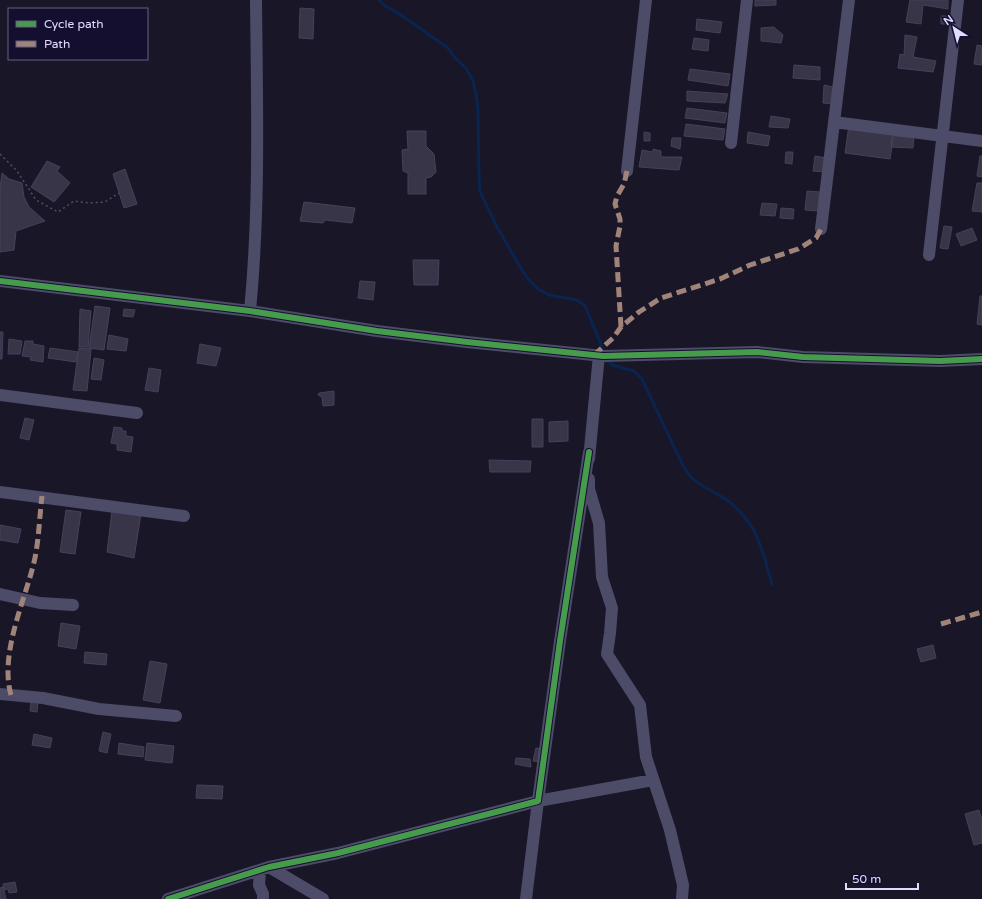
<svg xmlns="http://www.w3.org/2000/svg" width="982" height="899" font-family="'Varela Round',sans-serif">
	<rect width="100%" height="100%" fill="#191627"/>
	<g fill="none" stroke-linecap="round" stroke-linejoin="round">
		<path stroke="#0a2450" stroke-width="3" d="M379,0L385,6L401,15L448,48L455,58L466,68L473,81L476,94L478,110L479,177L480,191L483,198L497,227L522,270L529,280L538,289L549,295L577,300L585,306L602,347L603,354
			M607,360L612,365L634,371L642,379L682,464C685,468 687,473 691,477C701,487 715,492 727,500C758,523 762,550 772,584"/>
	</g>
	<path fill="#383548" stroke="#45415a" d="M755,0H776V5L755,6Z
		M910,0H948V9L923,5L921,24L906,22Z
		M300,8L314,9L313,39L299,38Z
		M941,16H951L950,24H941Z
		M697,19L722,22L720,33L696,30Z
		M774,27L783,35L781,43L761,41V28Z
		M905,35L917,37L913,57L936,61L933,72L898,68L900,54L904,55Z
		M694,38L709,40L708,51L692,49Z
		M977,45L982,46V65L974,64Z
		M794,65L820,67V80L793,78Z
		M690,69L730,74L728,86L688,80Z
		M824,85L837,88L835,104L823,103Z
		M687,91L728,94L725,103L687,101Z
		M687,108L727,113L725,123L685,118Z
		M771,116L790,119L788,128L769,127Z
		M686,124L725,129L723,140L684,136Z
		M849,125L894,131L890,159L845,153Z
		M407,131H426V146L434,154L436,172L431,177L426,178V194H408V173L403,171L402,150L408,149Z
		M644,132L650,133V141H644Z
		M748,132L770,136L768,146L747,143Z
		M892,136L914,137L913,148L891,147Z
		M672,138H681L680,149L671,146Z
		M653,149L661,151V157H682L679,170L639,167L642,150L653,152Z
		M786,152H793L792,164L785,163Z
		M815,156L827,158L824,172L813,171Z
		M980,156H982V177L977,176Z
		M47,161L60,167L57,171L70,183L54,202L31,187Z
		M125,169L137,204L124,208L113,174Z
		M2,173L9,179L22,183L24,197L29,207L45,221L16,231L14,250L0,252V188Z
		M977,183H982V212L972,211Z
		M807,191L820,192L818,211L805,210Z
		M304,202L355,208L352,223L325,220L323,223L300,221Z
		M762,203L777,204L775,216L760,215Z
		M781,208L794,209L793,219L780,218Z
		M944,226L952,227L948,249L940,248Z
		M972,228L977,240L961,246L956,234Z
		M413,260H439L438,285H414Z
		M360,281L375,282L373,300L358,298Z
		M980,296H982V325L977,324Z
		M95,306L110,308L104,350L89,348Z
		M80,309L91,311L88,347H79Z
		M124,309L135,310L133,317L123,316Z
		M0,332H3L2,359H0Z
		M109,335L128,339L126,351L107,349Z
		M9,339L22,341L20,354H8Z
		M25,341H33V344L44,346L43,362L30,360L31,357L22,356Z
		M200,344L221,348L216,366L197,363Z
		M50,348L78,352L76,362L48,358Z
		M79,348L91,349L87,391L73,390Z
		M94,358L104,360L101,380L91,379Z
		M149,368L161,370L158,392L145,390Z
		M334,391V405L323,406L322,397L318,395L319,393Z
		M25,418L34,420L29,440L20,438Z
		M532,419H543V447H532Z
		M568,421V441L549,442V422Z
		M114,427L122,428V431H126V436L133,437L131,452L117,450V444L111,443Z
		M489,460L531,461L530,472H490Z
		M66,510L81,512L75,554L60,552Z
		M112,511L141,514L134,558L107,552Z
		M0,525L21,529L18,543L0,540Z
		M61,623L80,626L76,649L58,646Z
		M933,645L936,658L921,662L917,649Z
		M85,652L107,654L106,665L84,663Z
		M150,661L167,664L160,703L143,700Z
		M31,702L38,703L37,712L30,711Z
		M103,732L111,734L107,753L99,751Z
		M34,734L52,738L50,748L32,745Z
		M119,743L144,747L143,757L118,754Z
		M147,743L174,746L172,763L145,760Z
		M536,748L541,749L540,762L533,761Z
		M516,758L530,759L531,767L515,764Z
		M197,785L223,786L222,799L196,798Z
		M979,810L982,820V843L974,845L965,814Z
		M15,882L17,892L9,893L8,889L4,890L3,884Z
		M3,887L6,899H0V888Z"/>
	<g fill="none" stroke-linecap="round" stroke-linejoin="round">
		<path stroke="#455466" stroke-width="1.5" stroke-dasharray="2 3" stroke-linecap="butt" d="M0,154L17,171L36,200L58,212L74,201L89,203L105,202L119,193"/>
		<path stroke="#4c4b68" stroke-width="12" d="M834,122L982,141
			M731,143L747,0
			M627,171L646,0
			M821,229L849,0
			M929,255L958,0
			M0,281L250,311L377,331L467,342L603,356L757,352L803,357L940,361L982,359
			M250,311C260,207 257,104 256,0
			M0,395L137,413
			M589,459L599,355
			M589,479V489L599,523L602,577L612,608L610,633L607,654L640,705L646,757L670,830L683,885L682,899
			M0,492L184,516
			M0,594L40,603L73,605
			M0,694L43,698L99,709L176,716
			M269,867L323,899
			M260,871L259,885L263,894V899
			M168,899L269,867L338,853L538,801L560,641L589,452
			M526,899L538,801L653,780"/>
		<path stroke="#a18479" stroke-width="5" stroke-dasharray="10 5" stroke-linecap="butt" d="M621,327L616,246L620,226V219L615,204L617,196L624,184L627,171
			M594,355L613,338L621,327L639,312L661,298L720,279L750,265L798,249L816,238L821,229
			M941,624L982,612
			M11,695C0,656 22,607 32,570C39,546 39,520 42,496"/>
		<defs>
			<path id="cycleway" d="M0,281L250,311L377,331L467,342L603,356L757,352L803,357L940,361L982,359
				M168,899L269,867L338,853L538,801L560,641L589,452"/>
		</defs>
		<use href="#cycleway" stroke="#140f2e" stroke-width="8"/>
		<use href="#cycleway" stroke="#469c4c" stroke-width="6"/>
	</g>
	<rect x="8" y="8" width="140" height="52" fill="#140f2e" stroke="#666182"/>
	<rect x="16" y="21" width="20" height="6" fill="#469c4c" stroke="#666182"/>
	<text x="44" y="28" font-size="12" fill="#e0dcff">Cycle path</text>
	<rect x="16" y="41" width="20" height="6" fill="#a18479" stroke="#666182"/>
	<text x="44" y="48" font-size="12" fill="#e0dcff">Path</text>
	<g transform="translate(954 28) rotate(324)" stroke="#140f2e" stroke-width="3" paint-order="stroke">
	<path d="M0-3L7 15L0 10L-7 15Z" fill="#e0dcff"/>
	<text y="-6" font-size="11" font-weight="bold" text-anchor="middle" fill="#e0dcff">N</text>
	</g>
	<path d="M846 883v6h72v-6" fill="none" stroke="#e0dcff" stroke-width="2"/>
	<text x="852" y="883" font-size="12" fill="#e0dcff" stroke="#140f2e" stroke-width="3" paint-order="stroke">50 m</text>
</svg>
